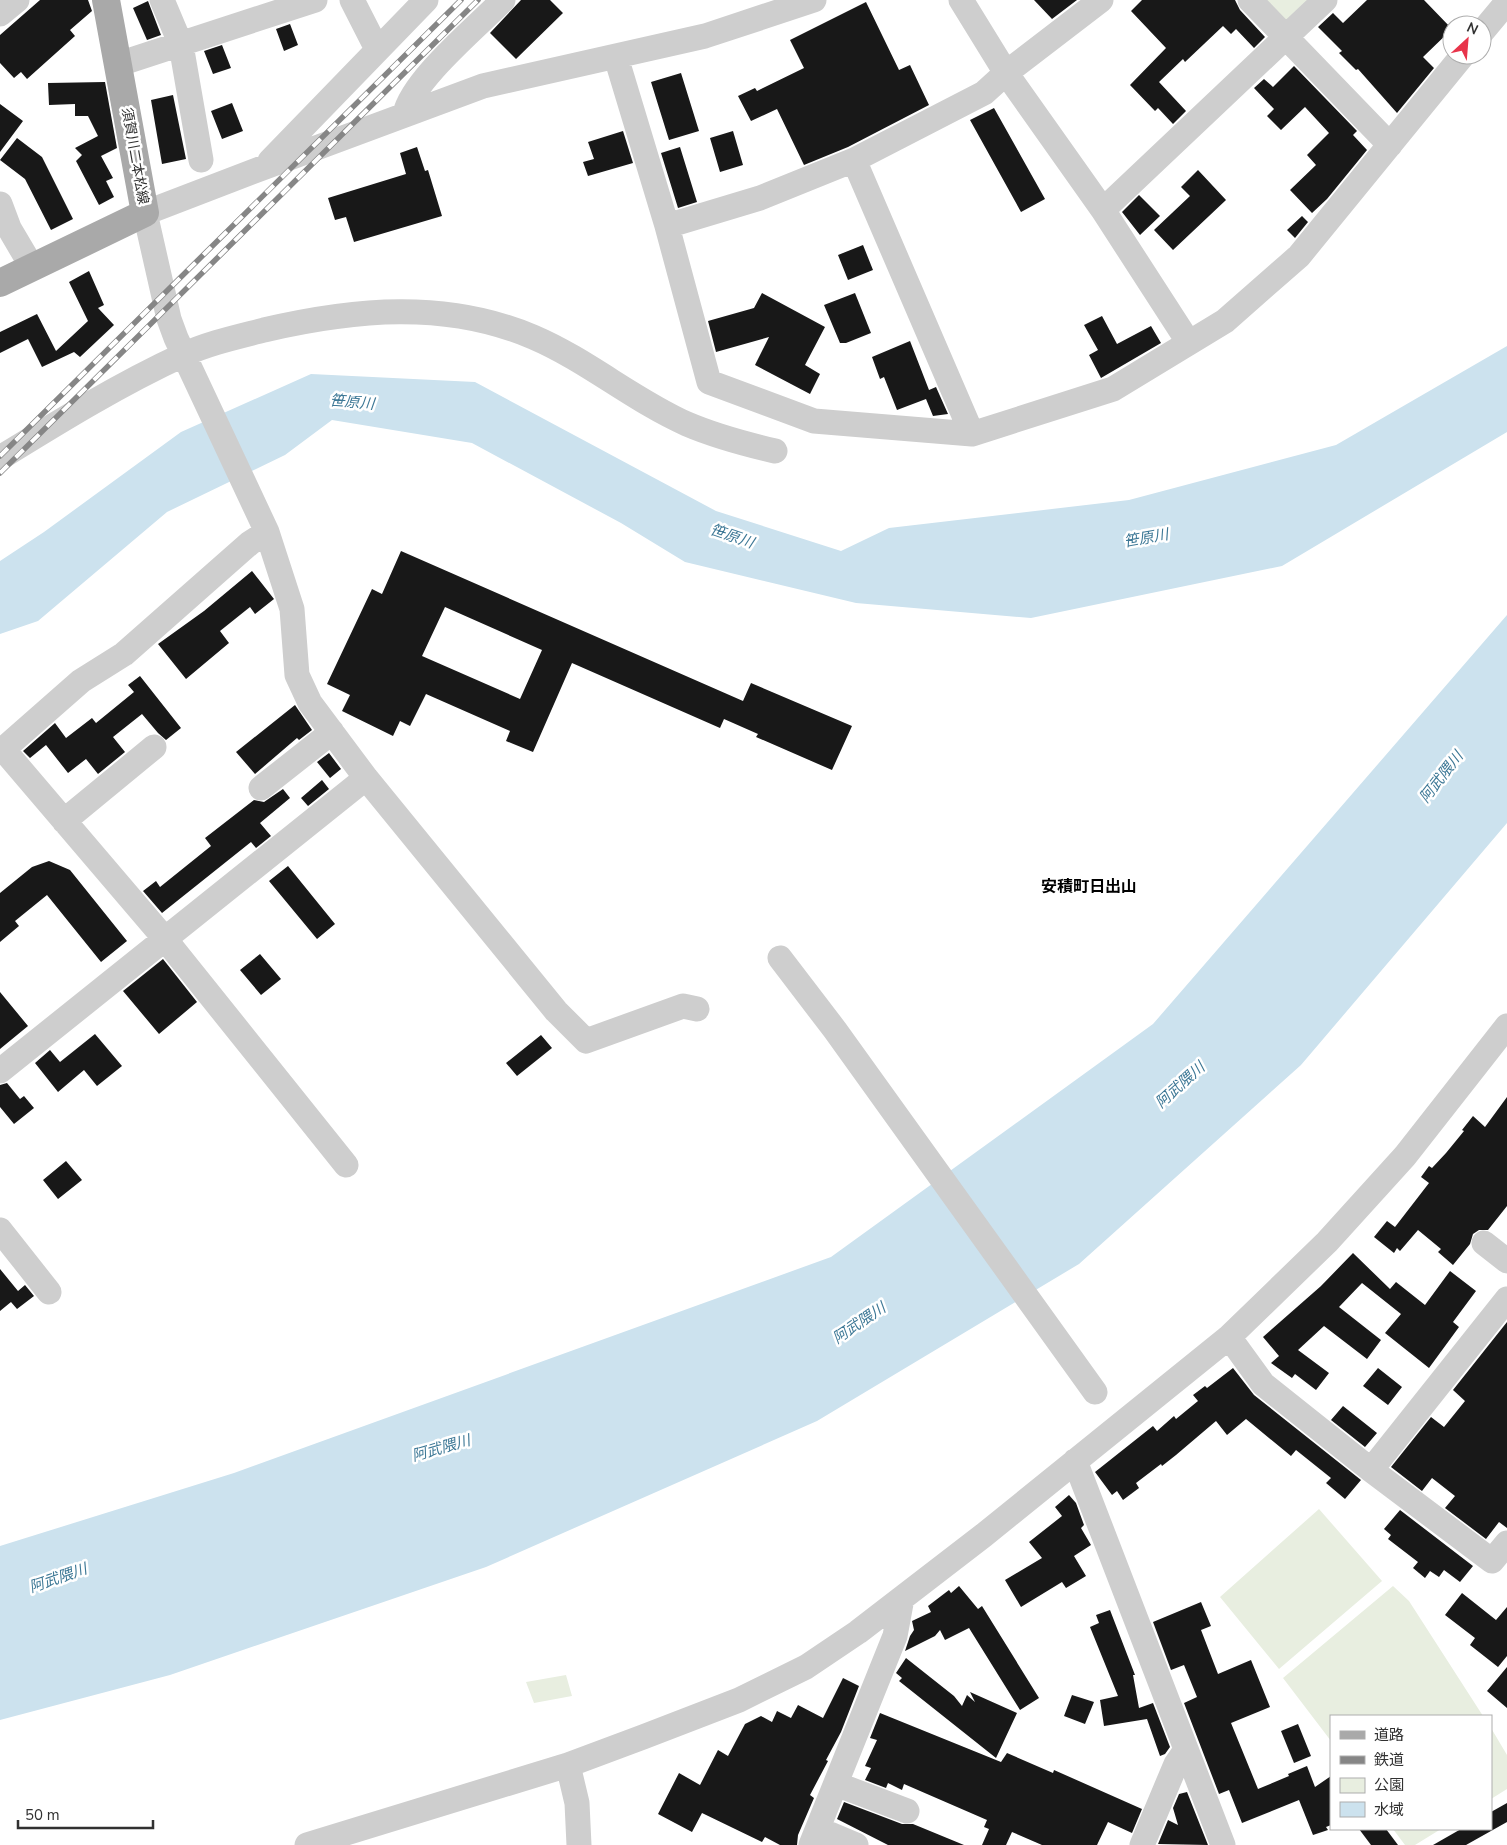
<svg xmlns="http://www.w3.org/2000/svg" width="1507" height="1845" font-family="'Nunito Sans','Noto Sans JP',sans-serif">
	<rect width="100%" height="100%" fill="#fff"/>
	<path fill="#e8eee0" d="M1259,0H1311L1285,26Z
		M1319,1509L1382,1581L1279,1669L1220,1597Z
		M1393,1586L1409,1601L1483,1716H1331V1741L1283,1678Z
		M566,1675L572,1696L534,1703L526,1682Z
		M1491,1728L1507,1755V1789L1491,1799Z
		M1393,1829H1441L1415,1845H1405Z"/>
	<path fill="#cce2ee" d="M1507,346V432L1282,566L1031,618L856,603L685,562L621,523L472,443L332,420L285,455L167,512L38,621L0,634V561L44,532L181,432L311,374L475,382L716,511L841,551L889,528L1129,500L1336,445Z
		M1507,615V823L1301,1065L1079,1264L817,1421L486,1567L170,1675L0,1720V1546L234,1473L831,1257L1153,1024Z"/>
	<path fill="#181818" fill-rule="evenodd" d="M40,0H88L92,11L70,30L75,36L27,79L21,72L14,78L0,63V35Z
		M521,0H550L563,13L516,59L490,33Z
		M1034,0H1077L1052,19Z
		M1142,0H1235L1240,10L1265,37L1254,48L1236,29L1231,34L1223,26L1185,62L1183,59L1159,82L1186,111L1173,124L1158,108L1155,111L1130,85L1166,48L1131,11Z
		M1367,0H1424L1452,29L1423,57L1434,68L1397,113L1358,69L1356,70L1339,53L1342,51L1318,27L1333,13L1343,23Z
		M148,1L161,35L147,40L133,8Z
		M866,2L899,70L910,65L929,105L848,147L804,165L777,109L751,121L738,96L755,88L757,91L804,68L790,40Z
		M290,24L298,45L284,51L276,29Z
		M222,45L231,68L213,74L204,51Z
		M1294,66L1357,131L1353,135L1367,150L1327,199L1312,213L1290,190L1316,165L1307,155L1329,133L1305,107L1281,130L1267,116L1274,109L1254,88L1264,79L1273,87Z
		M681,73L699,131L669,140L651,82Z
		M105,82L117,148L101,156L113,178L106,181L114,197L99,205L76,161L82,155L75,148L98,136L88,116H75V104L49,105L48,83Z
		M173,95L186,159L162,164L151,100Z
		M232,103L243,131L222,139L211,111Z
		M0,104L23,121L0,152Z
		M994,108L1045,199L1021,212L970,120Z
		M623,131L633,163L588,176L583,162L594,159L588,142Z
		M733,131L743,165L720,172L710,138Z
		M17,138L42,157L73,219L51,230L25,179L0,160Z
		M417,147L425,171L428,170L442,216L354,242L346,217L335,220L328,198L406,174L400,153Z
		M680,147L697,202L678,208L661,153Z
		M1198,170L1226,200L1173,250L1154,230L1190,196L1181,187Z
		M1139,195L1160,216L1140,235L1122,212Z
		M1302,216L1308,222L1295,238L1287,230Z
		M863,245L873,270L848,280L838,255Z
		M89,271L104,305L98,308L114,325L80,357L74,352L42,367L28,339L0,353V332L37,314L56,351L88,321L69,282Z
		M762,293L825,327L805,365L820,374L810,394L755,365L769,337L716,352L708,321L754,308Z
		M855,293L871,333L846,343H840L824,305Z
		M1102,316L1117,344L1151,326L1161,343L1101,378L1089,355L1098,350L1084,325Z
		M910,341L929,390L936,387L948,414L933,416L926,399L897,410L884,377L880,379L872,357Z
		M401,551L743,701L751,683L852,726L832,770L756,737L758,734L724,719L720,728L572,663L533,752L506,741L510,731L426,694L410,726L400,721L393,736L342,711L350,695L327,684L372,589L382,594ZM445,607L542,650L520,699L422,656Z
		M252,571L274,599L255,614L250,607L220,631L229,643L186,679L158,644L204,611Z
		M140,676L181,728L166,740L158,733L142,714L113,737L125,752L98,774L86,759L68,773L46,745L30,758L23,751L55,723L66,738L92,718L96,723L134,692L128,685Z
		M295,705L312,730L299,740L297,738L255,774L236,752Z
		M329,753L341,769L330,778L317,762Z
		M322,780L329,789L308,806L301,798Z
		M283,789L290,798L260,823L271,836L256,848L251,842L162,913L143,891L156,881L160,887L211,846L205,838L254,800L264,802Z
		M49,861L70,870L127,941L101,962L47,895L15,921L19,926L0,942V893L32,867Z
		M288,866L335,924L317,939L269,881Z
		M260,954L281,979L261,995L240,970Z
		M163,959L197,1002L159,1034L123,991Z
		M0,992L28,1026L0,1049Z
		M95,1034L122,1066L97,1086L84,1070L58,1092L35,1063L50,1050L60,1062Z
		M541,1035L552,1048L517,1076L506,1063Z
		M7,1083L20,1099L24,1096L34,1108L14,1124L0,1107V1085Z
		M1507,1097V1206L1488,1230H1479L1473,1234L1470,1244L1453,1265L1438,1252L1441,1249L1418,1230L1400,1251L1397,1248L1394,1253L1374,1237L1387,1221L1395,1227L1429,1183L1421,1177L1429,1166L1432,1168L1446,1153L1464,1131L1462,1130L1473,1116L1485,1127Z
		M66,1161L82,1180L58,1199L43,1180Z
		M1353,1253L1390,1289L1396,1282L1425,1305L1450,1271L1476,1291L1453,1322L1459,1327L1429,1368L1385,1333L1401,1314L1362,1283L1339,1307L1381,1340L1367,1359L1324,1326L1298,1350L1329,1373L1316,1390L1295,1374L1292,1378L1271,1363L1279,1356L1263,1337L1321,1286Z
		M0,1269L18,1291L25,1285L34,1296L17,1309L11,1302L0,1311Z
		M1507,1322V1528L1499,1522L1486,1539L1445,1508L1455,1496L1432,1478L1422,1491L1391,1467L1431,1417L1444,1427L1465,1401L1453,1390Z
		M1233,1368L1254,1395L1361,1480L1345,1499L1326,1483L1331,1478L1296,1450L1291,1456L1246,1419L1227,1435L1216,1421L1176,1455L1162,1466L1161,1464L1136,1483L1139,1488L1123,1500L1117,1491L1112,1495L1095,1472L1153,1426L1157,1431L1174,1416L1176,1419L1198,1401L1193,1395L1205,1386L1207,1388Z
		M1378,1368L1402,1387L1388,1405L1363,1386Z
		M1343,1406L1377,1433L1365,1447L1331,1420Z
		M1069,1495L1076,1503L1084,1525L1081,1528L1091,1545L1074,1556L1086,1576L1066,1588L1062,1582L1021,1607L1005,1580L1042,1558L1029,1542L1062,1516L1055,1507Z
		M1400,1510L1473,1566L1460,1582L1444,1570L1439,1577L1430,1571L1425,1578L1413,1568L1418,1562L1388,1539L1391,1535L1384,1529Z
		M959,1586L978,1609L982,1606L1039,1698L1020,1710L969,1628L945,1640L940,1630L935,1636L905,1651L910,1636L914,1630L912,1621L931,1612L928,1606L949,1590L951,1593Z
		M1462,1593L1496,1620L1507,1607V1656L1498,1667L1470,1645L1475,1638L1445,1615Z
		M1201,1602L1211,1626L1201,1630L1218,1674L1251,1660L1270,1707L1231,1723L1258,1789L1289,1776L1288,1774L1307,1766L1315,1787L1331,1776V1825L1326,1827L1328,1830L1313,1835L1299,1800L1242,1823L1229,1790L1219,1794L1184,1703L1197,1697L1184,1665L1171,1670L1153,1622Z
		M1110,1610L1135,1675H1133L1139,1708L1153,1703L1170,1747L1165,1754L1160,1756L1147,1719L1104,1726L1100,1700L1118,1696L1090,1627L1099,1623L1096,1615Z
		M906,1658L954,1696L962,1706L967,1695L975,1702L970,1692L1017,1713L996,1758L899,1681L902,1678L896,1673Z
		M1507,1667V1708L1487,1691Z
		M843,1678L859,1686L841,1732L826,1760L828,1761L810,1795L814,1798L798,1835L797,1845H780L765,1837L762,1842L702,1813L692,1832L658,1814L679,1773L700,1785L718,1750L728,1756L745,1724L761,1716L772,1722L777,1711L791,1718L798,1705L823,1718Z
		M1072,1695L1094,1702L1085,1724L1064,1716Z
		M880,1713L1001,1762L1007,1753L1053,1773L1054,1770L1142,1809L1132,1833L1108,1822L1097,1845H1042L1012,1832L1006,1845H982L989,1829L984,1827L987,1820L904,1784L902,1790L888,1783L886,1788L865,1780L871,1768L865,1766L877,1740L870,1738Z
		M1298,1724L1311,1756L1294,1763L1281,1731Z
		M1187,1792L1208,1845L1158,1844L1168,1820L1178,1825L1173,1808L1179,1794Z
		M844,1802L902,1824H913L964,1845H888L837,1819Z
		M1507,1803V1822L1466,1845H1433L1461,1829H1491V1812Z
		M1359,1829H1386L1398,1845H1371Z"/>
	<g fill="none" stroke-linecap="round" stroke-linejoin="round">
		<path stroke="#cecece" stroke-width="25" d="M162,0L181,45L201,160
			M352,0L377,49
			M961,0L1006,73L1103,210L1189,343
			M1250,0L1390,145
			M0,14L17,0
			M1482,32L1507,2
			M616,57L667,226L709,382L814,421L972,434L1113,389L1225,321L1299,256L1463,55
			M119,64L315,0
			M405,114C412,80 478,26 503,0
			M854,160L972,434
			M270,161L426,0
			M0,204L9,228L32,267
			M1103,210L1325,0
			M667,226L760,198L854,160L984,93L1006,73L1101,0
			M0,458C60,421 120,384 183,355C209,343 237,337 264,330C354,309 446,300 533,337C587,360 633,400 687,424C715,436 745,444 775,451
			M3,749L165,939L346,1165
			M0,752L81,681L124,654L250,543L267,532
			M261,788L332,732
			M64,821L154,747
			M780,958L835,1030L1095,1392
			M697,1009L683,1006L586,1041L556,1011L366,778L310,703L297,675L292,609L267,532L176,338L169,319L145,213L265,167L483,86L705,36L814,0
			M0,1071L366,778
			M0,1230L49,1292
			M1484,1243L1507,1261
			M1229,1337L1263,1384L1371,1470L1492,1561L1507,1543
			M1075,1461L1223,1845
			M1371,1470L1507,1299
			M568,1765L577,1803L579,1845
			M836,1784L907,1811
			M818,1829L856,1845
			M307,1845L568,1765L643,1737L739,1700L806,1667L858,1632L984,1535L1229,1337L1327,1242L1405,1156L1507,1026
			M811,1845L895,1636L902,1598
			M1142,1845L1176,1764L1185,1751"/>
		<path stroke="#a9a9a9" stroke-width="28" d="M0,283L145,213L106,0"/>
		<defs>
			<path id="rail" d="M0,456L461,0
				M0,473L478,0"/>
		</defs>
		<use href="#rail" stroke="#868686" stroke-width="5.5"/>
		<use href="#rail" stroke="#fff" stroke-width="4" stroke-dasharray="11" stroke-linecap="butt"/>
	</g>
	<g text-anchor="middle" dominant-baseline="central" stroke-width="5" stroke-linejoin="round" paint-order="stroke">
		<g font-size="14" fill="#313131" stroke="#fff">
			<text transform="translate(135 156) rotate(80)">須賀川二本松線</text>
		</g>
		<g font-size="15" font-style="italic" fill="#3d7896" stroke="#fff">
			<text transform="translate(352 402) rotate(5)">笹原川</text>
			<text transform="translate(732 536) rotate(19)">笹原川</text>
			<text transform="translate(1146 538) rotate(-10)">笹原川</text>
			<text transform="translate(1441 777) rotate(-52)">阿武隈川</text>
			<text transform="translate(1180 1085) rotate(-42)">阿武隈川</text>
			<text transform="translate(859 1323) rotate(-34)">阿武隈川</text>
			<text transform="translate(441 1448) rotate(-16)">阿武隈川</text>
			<text transform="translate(58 1578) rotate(-19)">阿武隈川</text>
		</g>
		<g font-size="16" font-weight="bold" fill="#000" stroke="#fff">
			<text x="1089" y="887">安積町日出山</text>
		</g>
	</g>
	<rect x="1330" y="1715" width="162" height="115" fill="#ffffff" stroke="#adadad"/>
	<rect x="1340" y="1731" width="25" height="8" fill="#a9a9a9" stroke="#adadad"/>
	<text x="1374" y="1740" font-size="15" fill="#313131">道路</text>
	<rect x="1340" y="1756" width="25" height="8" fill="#868686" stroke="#adadad"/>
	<text x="1374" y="1765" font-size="15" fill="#313131">鉄道</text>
	<rect x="1340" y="1778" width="25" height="15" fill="#e8eee0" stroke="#adadad"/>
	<text x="1374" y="1790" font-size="15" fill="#313131">公園</text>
	<rect x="1340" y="1802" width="25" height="15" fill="#cce2ee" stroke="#adadad"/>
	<text x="1374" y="1815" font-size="15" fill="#313131">水域</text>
	<g transform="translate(1467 40) rotate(26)"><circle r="24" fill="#ffffff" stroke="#adadad"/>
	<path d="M0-4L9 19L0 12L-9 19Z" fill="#e8344b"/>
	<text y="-8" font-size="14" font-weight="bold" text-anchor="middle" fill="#313131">N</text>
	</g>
	<path d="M18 1820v8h135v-8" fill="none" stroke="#313131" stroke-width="2.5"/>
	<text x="25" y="1820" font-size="15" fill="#313131" stroke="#ffffff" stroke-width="4" paint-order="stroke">50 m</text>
</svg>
